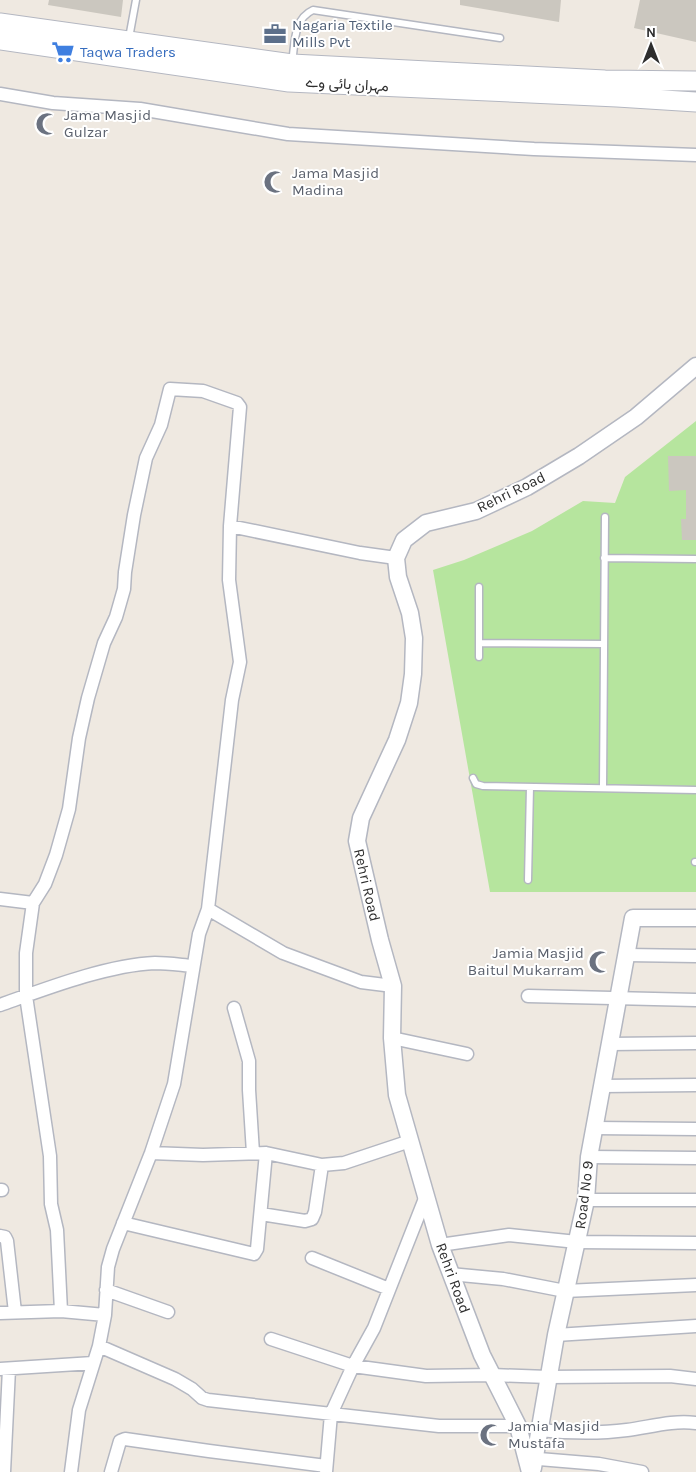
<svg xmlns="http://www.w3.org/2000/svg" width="696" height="1472" font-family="Karla,Vazirmatn,sans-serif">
	<rect width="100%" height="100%" fill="#efe9e1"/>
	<path fill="#b6e59e" d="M696,421V892H490L433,570L464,560L532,531L583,501L615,503L625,477Z"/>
	<path fill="#cbc7bf" d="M49,0H123L121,17L48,5Z
		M460,0H561L559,22L460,5Z
		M640,0H696V42L634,28Z
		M668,456H696V540H682L681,519H686V490L669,491Z"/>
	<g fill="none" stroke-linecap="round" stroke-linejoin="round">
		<defs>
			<path id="service" d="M129,38L136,0
				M292,63C295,44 293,19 313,10L500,38
				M604,558L696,559
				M479,643L604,644
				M479,657V587
				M473,778L476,784L483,786L696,790
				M603,788L605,517
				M695,862H696
				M528,880L530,787"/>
			<path id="minor" d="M0,94L53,103L140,109L288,134L534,149L696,155
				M230,526L360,553L396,558
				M0,899L33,903
				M208,909L283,953L361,982L393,986
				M626,955L696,956
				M528,996L696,1000
				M0,1005C45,989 107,965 155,963C168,963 181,965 193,966
				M234,1008L249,1061V1090L253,1153
				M392,1038L467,1054
				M610,1044L696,1043
				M602,1086L696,1085
				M594,1128L696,1129
				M151,1153L203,1155L266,1153L322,1165L344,1163L410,1141
				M589,1157L696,1158
				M0,1190H2
				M586,1200H696
				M261,1214L305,1221L312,1219L315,1212L322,1165
				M123,1223L254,1254L257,1249L266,1153
				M0,1236L5,1237L7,1241L15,1312
				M440,1245L509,1235L577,1242L696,1243
				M312,1258L389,1289
				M450,1274L503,1279L565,1291L696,1285
				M106,1290L168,1312
				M61,1311L57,1230L51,1204L50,1156L26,996V953L33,903L45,884L56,855L69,809L79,738L88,698L104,643L116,617L124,589L125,572L134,515L146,458L161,425L170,389L203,391L237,403L240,407L230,526L229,580L240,662L232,700L208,909L199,934L174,1084L151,1153L113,1249L108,1267L105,1315L99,1346L79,1410L71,1472
				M0,1313L61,1311L105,1315
				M556,1335L696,1326
				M271,1339L353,1366L426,1376L492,1375L548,1377L670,1376L696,1379
				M99,1346L175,1379L192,1389L202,1398L208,1400L439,1426H518
				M0,1369L93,1363
				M538,1430C569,1433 597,1434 627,1430C650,1427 672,1420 696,1423
				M527,1458L599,1464L642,1472
				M4,1472L9,1369
				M111,1472L120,1441L125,1439L209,1451L326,1466
				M326,1472L331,1414L353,1366L374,1328L426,1196"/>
			<path id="tertiary" d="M533,1468L556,1335L586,1200L589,1157L633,918H696
				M530,1472L518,1426L482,1355L440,1245L397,1095L392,1038L393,986L380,940L357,841L361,818L397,740L409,703L413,674L414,638L410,613L398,577L396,558L404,540L426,523L476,511L527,487L579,456L636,417L696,366"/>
			<path id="secondary" d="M0,23L292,64L605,80L696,81
				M0,40L289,82L617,97L696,102"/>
		</defs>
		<use href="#service" stroke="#b4b7c1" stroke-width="9"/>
		<use href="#minor" stroke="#b4b7c1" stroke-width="15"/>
		<use href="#tertiary" stroke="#b4b7c1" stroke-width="19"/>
		<use href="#secondary" stroke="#b4b7c1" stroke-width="21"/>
		<use href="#service" stroke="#fff" stroke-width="6"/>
		<use href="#minor" stroke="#fff" stroke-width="12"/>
		<use href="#tertiary" stroke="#fff" stroke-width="16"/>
		<use href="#secondary" stroke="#fff" stroke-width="19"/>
	</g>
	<defs>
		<symbol id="office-bare" viewBox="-9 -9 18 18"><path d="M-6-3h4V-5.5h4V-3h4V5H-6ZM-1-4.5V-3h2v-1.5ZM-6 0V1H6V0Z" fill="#5c6f8a" stroke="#fff" stroke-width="2.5" paint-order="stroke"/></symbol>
		<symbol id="supermarket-bare" viewBox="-9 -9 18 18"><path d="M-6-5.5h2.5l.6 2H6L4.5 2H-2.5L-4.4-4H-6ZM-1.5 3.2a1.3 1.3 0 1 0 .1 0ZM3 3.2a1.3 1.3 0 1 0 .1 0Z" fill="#3f7fe0" stroke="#fff" stroke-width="2.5" paint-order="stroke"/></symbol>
		<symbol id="mosque-bare" viewBox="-9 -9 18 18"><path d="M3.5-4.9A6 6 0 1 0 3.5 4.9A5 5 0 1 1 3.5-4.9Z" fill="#6b7280" stroke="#fff" stroke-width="2.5" paint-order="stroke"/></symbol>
	</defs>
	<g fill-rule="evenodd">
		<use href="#office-bare" x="259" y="18" width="32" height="32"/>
		<use href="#supermarket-bare" x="47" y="36" width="32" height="32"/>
		<use href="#mosque-bare" x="31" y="108" width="32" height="32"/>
		<use href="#mosque-bare" x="259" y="166" width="32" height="32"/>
		<use href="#mosque-bare" x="584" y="946" width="32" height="32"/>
		<use href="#mosque-bare" x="475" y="1419" width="32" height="32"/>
	</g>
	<g text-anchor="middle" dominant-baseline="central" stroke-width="4" stroke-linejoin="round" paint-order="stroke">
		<g font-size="15" fill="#4e5e75" stroke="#fff" text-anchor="start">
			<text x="292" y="25">Nagaria Textile<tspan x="292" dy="17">Mills Pvt</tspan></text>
		</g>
		<g font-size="15" fill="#366cbe" stroke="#fff" text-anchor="start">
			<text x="80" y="52">Taqwa Traders</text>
		</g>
		<g font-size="15" fill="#2e2e2e" stroke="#fff">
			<text transform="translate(347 84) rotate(3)">مہران ہائی وے</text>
			<text transform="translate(511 492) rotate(-26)">Rehri Road</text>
			<text transform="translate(367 885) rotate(77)">Rehri Road</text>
			<text transform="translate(584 1195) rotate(-83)">Road No 9</text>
			<text transform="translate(453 1278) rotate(70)">Rehri Road</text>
		</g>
		<g font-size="15" fill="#5b616d" stroke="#fff" text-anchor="start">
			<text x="64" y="115">Jama Masjid<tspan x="64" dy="17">Gulzar</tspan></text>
			<text x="292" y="173">Jama Masjid<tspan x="292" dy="17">Madina</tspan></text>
			<text x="584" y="953" text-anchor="end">Jamia Masjid<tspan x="584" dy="17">Baitul Mukarram</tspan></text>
			<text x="508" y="1426">Jamia Masjid<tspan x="508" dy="17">Mustafa</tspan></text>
		</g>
	</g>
	<g transform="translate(651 45)" stroke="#ffffff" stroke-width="4" paint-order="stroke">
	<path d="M0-4L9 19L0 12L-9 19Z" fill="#2e2e2e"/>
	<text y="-8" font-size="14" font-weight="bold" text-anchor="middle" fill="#2e2e2e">N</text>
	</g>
</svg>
